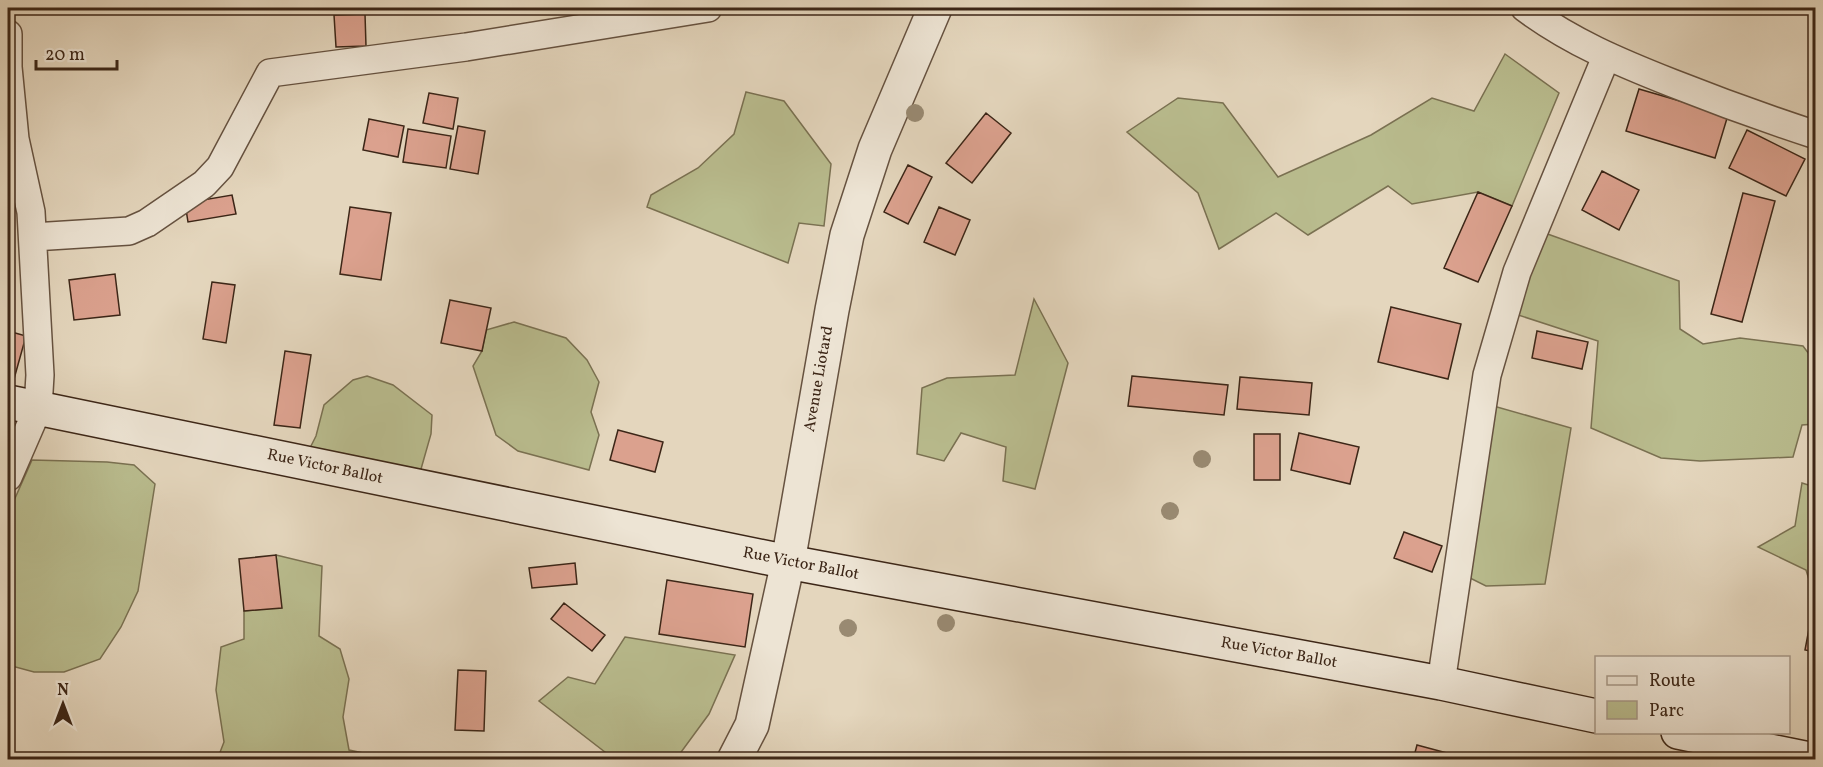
<svg xmlns="http://www.w3.org/2000/svg" width="1823" height="767" font-family="Vollkorn,serif">
	<rect width="100%" height="100%" fill="#e4d6bd"/>
	<filter id="stains"><feTurbulence type="fractalNoise" baseFrequency=".00333" numOctaves="4"/><feColorMatrix values="0 0 0 0 .2 0 0 0 0 .09 0 0 0 0 .02 0 0 0 .5 -.17"/></filter>
	<radialGradient id="worn" r=".72"><stop offset=".6" stop-color="#630" stop-opacity="0"/><stop offset="1" stop-color="#630" stop-opacity=".3"/></radialGradient>
	<path fill="#b9bc8e" stroke="#7a7152" stroke-width="1.5" d="M1505,54L1559,93L1512,206L1478,192L1412,204L1388,186L1308,235L1276,213L1219,249L1198,193L1127,132L1178,98L1223,103L1278,177L1371,135L1432,98L1474,111Z
		M746,92L784,101L831,164L824,226L799,223L788,263L647,207L651,195L698,168L734,134Z
		M1542,232L1679,281L1680,329L1703,344L1740,338L1803,346L1815,362V424L1802,425L1793,457L1700,461L1661,458L1591,428L1598,341L1512,313Z
		M1034,299L1068,363L1035,489L1003,481L1006,447L961,433L944,461L917,454L922,388L947,378L1015,375Z
		M514,322L566,338L587,360L599,382L591,412L599,435L589,470L518,451L496,435L473,366L482,351L486,330Z
		M367,376L393,385L432,415L431,434L419,476L308,452L316,436L324,405L353,380Z
		M1483,403L1571,428L1545,584L1486,586L1458,572Z
		M32,460L107,462L134,465L155,484L138,591L121,627L100,659L64,672H34L8,665V514Z
		M1802,483L1815,487V599L1806,570L1758,547L1795,526Z
		M276,555L322,566L319,636L340,649L349,679L343,717L349,750L392,759L217,760L224,742L216,690L221,647L244,639V611L281,607Z
		M625,637L735,655L709,714L676,759H614L539,701L568,677L595,684Z"/>
	<path fill="#dba18e" stroke="#3c2617" stroke-width="1.5" d="M365,14L366,46L336,47L334,15Z
		M1639,89L1728,115L1715,158L1626,131Z
		M429,93L458,98L453,129L423,123Z
		M986,113L1011,133L972,183L946,163Z
		M369,119L404,126L398,157L363,150Z
		M458,126L485,131L478,174L450,169Z
		M408,129L451,136L446,168L403,162Z
		M1747,130L1805,159L1786,196L1729,168Z
		M908,165L932,177L908,224L884,212Z
		M1602,171L1639,190L1619,230L1582,210Z
		M1478,192L1512,206L1478,282L1444,268Z
		M1743,193L1775,201L1742,322L1711,314Z
		M232,195L236,214L188,222L185,203Z
		M350,207L391,213L381,280L340,274Z
		M939,207L970,220L955,255L924,242Z
		M115,274L120,315L74,320L69,280Z
		M212,282L235,285L226,343L203,339Z
		M450,300L491,308L482,351L441,343Z
		M1391,307L1461,324L1448,379L1378,362Z
		M8,331L26,336L14,379L8,377Z
		M1537,331L1588,342L1582,369L1532,358Z
		M285,351L311,355L300,428L274,425Z
		M1132,376L1228,385L1224,415L1128,406Z
		M1240,377L1312,383L1309,415L1237,409Z
		M618,430L663,442L655,472L610,460Z
		M1299,433L1359,447L1350,484L1291,470Z
		M1254,434H1280V480H1254Z
		M1404,532L1442,546L1432,572L1394,558Z
		M276,555L282,608L244,611L239,559Z
		M575,563L577,584L532,588L529,568Z
		M667,580L753,594L745,647L659,634Z
		M564,603L605,635L592,651L551,619Z
		M1812,613L1816,614V652L1805,650Z
		M458,670L486,671L484,731L455,730Z
		M1417,745L1473,760H1413Z"/>
	<g fill="none" stroke-linecap="round" stroke-linejoin="round">
		<defs>
			<path id="minor" d="M1525,8C1571,42 1619,62 1672,83C1720,102 1767,119 1816,135
				M8,34V67L15,139L31,212L40,375L38,408L8,477
				M33,237L129,231L147,223L204,184L220,167L270,73L466,47L708,8
				M1441,683L1487,375L1517,272L1606,57"/>
			<path id="tertiary" d="M734,760L752,725L788,562L832,310L847,235L875,149L935,8"/>
			<path id="secondary" d="M8,402L788,562L1441,683L1596,716
				M1678,732L1814,760"/>
		</defs>
		<use href="#minor" stroke="#665240" stroke-width="30"/>
		<use href="#tertiary" stroke="#665240" stroke-width="36"/>
		<use href="#secondary" stroke="#3c2617" stroke-width="36"/>
		<use href="#minor" stroke="#ede4d4" stroke-width="27"/>
		<use href="#tertiary" stroke="#ede4d4" stroke-width="33"/>
		<use href="#secondary" stroke="#ede4d4" stroke-width="33"/>
	</g>
	<g fill="#998a72">
		<circle cx="915" cy="113" r="9"/>
		<circle cx="1202" cy="459" r="9"/>
		<circle cx="1170" cy="511" r="9"/>
		<circle cx="946" cy="623" r="9"/>
		<circle cx="848" cy="628" r="9"/>
	</g>
	<g text-anchor="middle" dominant-baseline="central" stroke-width="4.5" stroke-linejoin="round" paint-order="stroke">
		<g font-size="16" fill="#3c2617" stroke="#ede4d4">
			<text transform="translate(819 379) rotate(-80)">Avenue Liotard</text>
			<text transform="translate(325 467) rotate(12)">Rue Victor Ballot</text>
			<text transform="translate(801 564) rotate(11)">Rue Victor Ballot</text>
			<text transform="translate(1279 653) rotate(10)">Rue Victor Ballot</text>
		</g>
	</g>
	<rect width="1823" height="767" fill="none" stroke="#e4d6bd" stroke-width="30"/>
	<rect x="9" y="9" width="1805" height="749" fill="none" stroke="#3c2617" stroke-width="3"/>
	<rect x="15" y="15" width="1793" height="737" fill="none" stroke="#3c2617" stroke-width="1.5"/>
	<rect x="1595" y="656" width="195" height="78" fill="#ede4d4" stroke="#a69888" stroke-width="1.5"/>
	<rect x="1607" y="676" width="30" height="9" fill="#ede4d4" stroke="#a69888" stroke-width="1.5"/>
	<text x="1649" y="686" font-size="18" fill="#3c2617">Route</text>
	<rect x="1607" y="701" width="30" height="18" fill="#b9bc8e" stroke="#a69888" stroke-width="1.5"/>
	<text x="1649" y="716" font-size="18" fill="#3c2617">Parc</text>
	<g transform="translate(63 704)" stroke="#ede4d4" stroke-width="4.5" paint-order="stroke">
	<path d="M0-4.5L10 22L0 15L-10 22Z" fill="#3c2617"/>
	<text y="-9" font-size="16" font-weight="bold" text-anchor="middle" fill="#3c2617">N</text>
	</g>
	<path d="M36 60v9h81v-9" fill="none" stroke="#3c2617" stroke-width="3"/>
	<text x="45" y="60" font-size="18" fill="#3c2617" stroke="#ede4d4" stroke-width="4.5" paint-order="stroke">20 m</text>
	<rect width="100%" height="100%" filter="url(#stains)"/>
	<rect width="100%" height="100%" fill="url(#worn)"/>
</svg>
